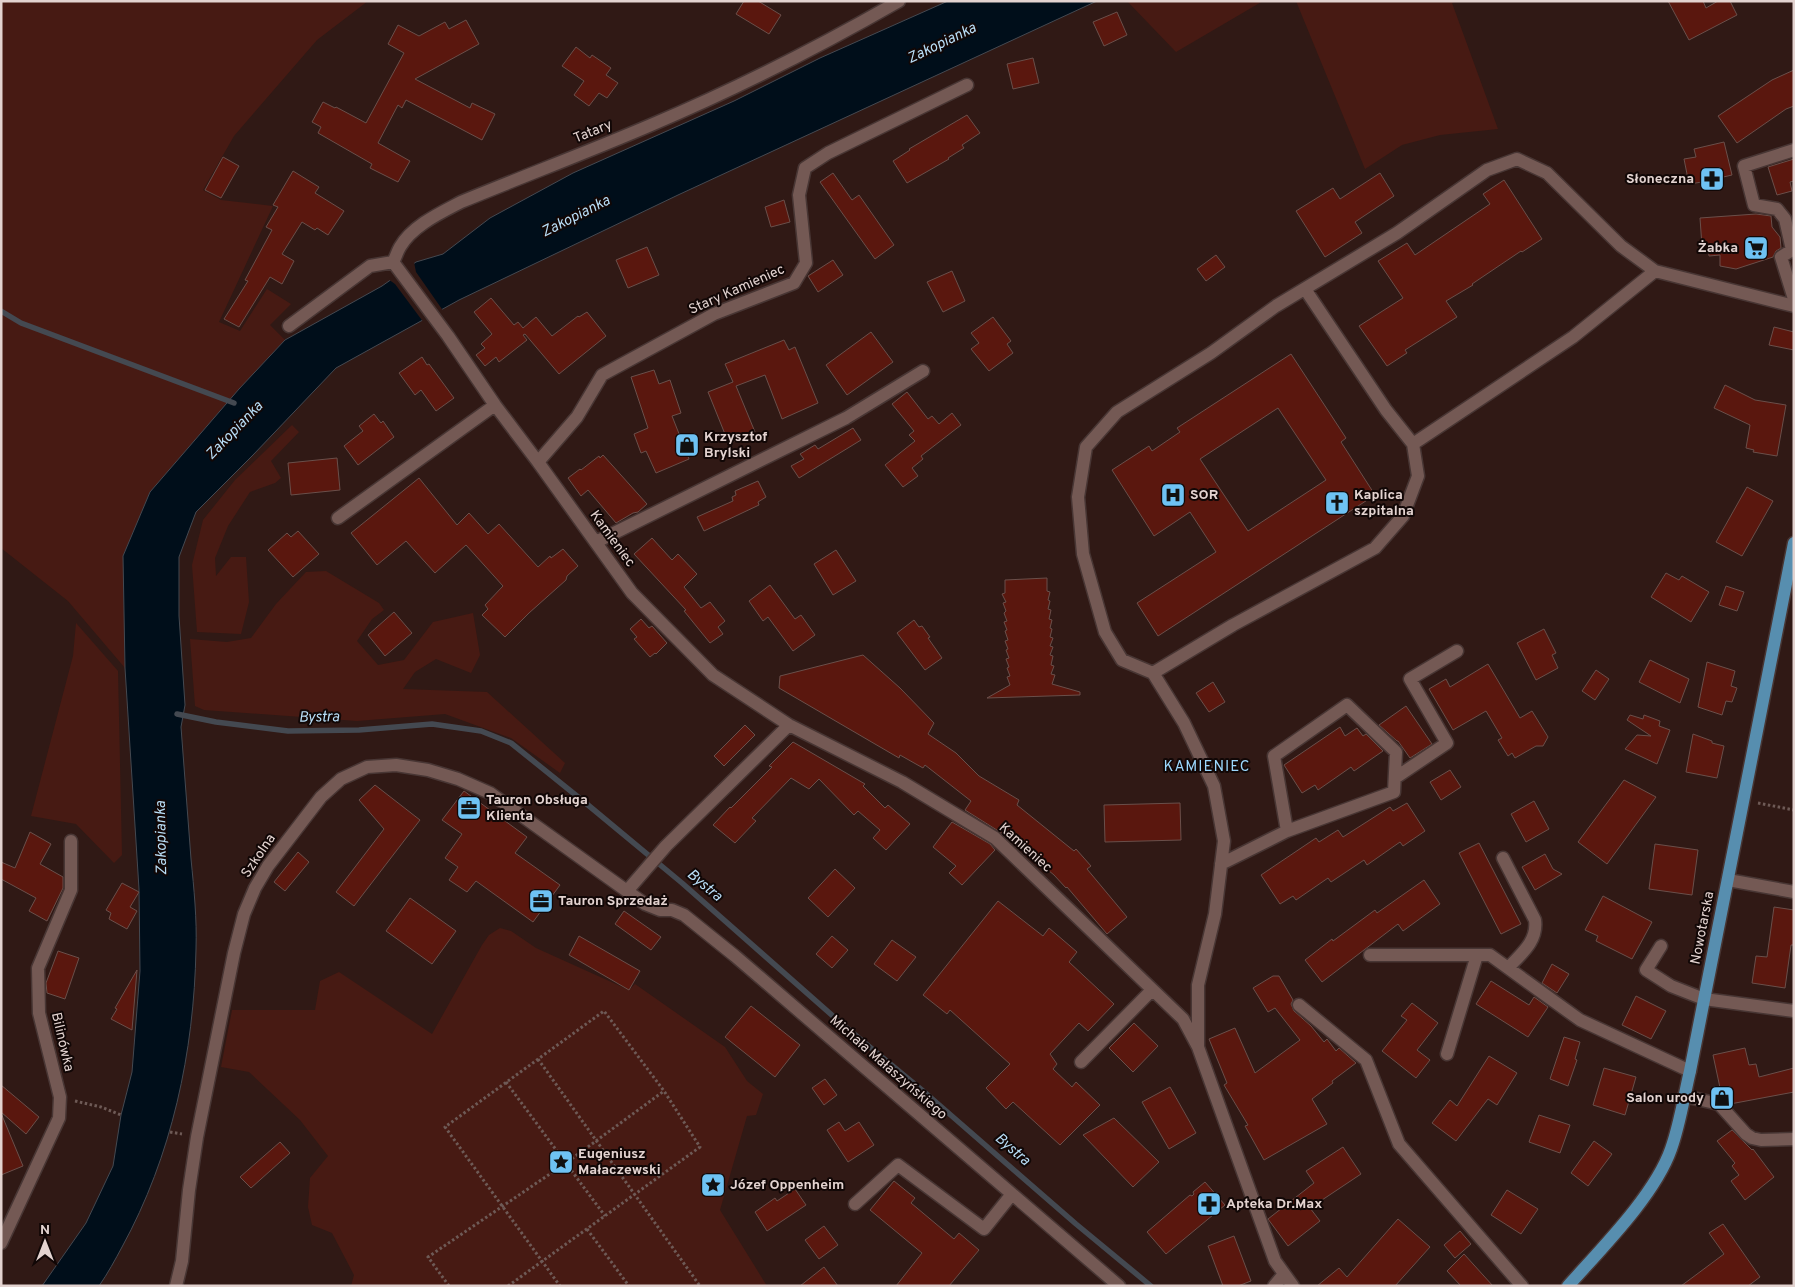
<svg xmlns="http://www.w3.org/2000/svg" width="1795" height="1287" font-family="Overpass,sans-serif">
	<rect width="100%" height="100%" fill="#301915"/>
	<path fill="#471a13" d="M1,1H368L317,40L234,136L203,190L221,200L273,206L219,322L240,331L267,289L291,304L270,325L285,340L239,389L150,492L123,556L125,668L68,601L1,548Z
		M1127,1H1263L1176,52Z
		M1296,1H1456L1452,3L1498,129L1440,135L1402,145L1365,169Z
		M292,425L299,432L271,461L281,478L275,483L250,492L228,526L215,558L216,576L231,557H246L249,602L241,634L197,632L192,565L203,520L235,480Z
		M326,571L379,603L384,610L372,619L357,641L378,665L404,660L433,622L473,613L480,655L471,673L436,659L415,672L403,689L487,692L565,763L560,773L511,738L445,714L357,721L204,710L195,706L190,639L227,642L251,638L276,604L306,572Z
		M76,623L118,671L122,855L114,863L76,824L31,816L73,656Z
		M500,928L511,931L536,948L629,990L635,984L725,1047L747,1081L763,1094L756,1115L747,1116L720,1210L767,1286H351L354,1275L332,1233L312,1225L308,1207L310,1178L328,1156L300,1120L249,1072L221,1067L232,1010H315L320,981L339,972L432,1034L482,945L489,935Z"/>
	<path fill="#000e1a" stroke="#444951" d="M948,1H1097L678,195L459,300L336,368L253,455L196,512L179,557V616L185,705L181,727C184,771 188,815 191,859C194,889 197,919 196,949C194,1052 172,1156 122,1247C115,1260 108,1273 99,1286H42L86,1223L113,1166L121,1115L132,1072L140,971L139,889L125,668L123,556L150,492L239,389L285,340L382,286L416,262L443,254L490,218L573,173L734,101L820,58Z"/>
	<path fill="#301915" d="M414,262L416,272L444,312L424,323L395,284L388,279Z"/>
	<g fill="none" stroke-linecap="round" stroke-linejoin="round">
		<path stroke="#444951" stroke-width="5.5" d="M1,311L21,323L234,403
			M177,714L216,722L288,731L359,730L432,724L481,731L511,743L588,805L682,883L842,1024L922,1090L1076,1224L1151,1286"/>
	</g>
	<path fill="#5a170e" stroke="#6a4f4a" fill-rule="evenodd" d="M744,1H758L781,15L769,34L736,14Z
		M1668,1H1703L1706,8L1718,1H1730L1737,15L1689,40Z
		M1117,12L1127,35L1104,46L1093,22Z
		M466,20L479,44L415,79L470,108L472,103L495,114L482,140L406,100L402,108L398,105L378,143L410,161L398,182L370,168L372,164L318,133L321,127L312,122L323,102L335,108L336,107L366,123L404,53L388,44L398,25L419,36L445,22L449,29Z
		M576,47L590,58L592,55L611,68L606,75L618,83L607,98L599,93L589,106L574,95L584,81L562,66Z
		M1033,58L1039,83L1013,89L1007,64Z
		M1794,70V106L1786,109L1737,143L1718,116L1772,80Z
		M967,115L980,133L962,145L964,148L948,158L949,159L907,183L893,161L910,150L909,149Z
		M1724,142L1732,175L1719,178L1721,185L1704,189L1702,182L1689,184L1684,159L1696,157L1694,149Z
		M223,157L239,166L221,198L205,190Z
		M1794,159V181L1790,182L1792,191L1777,195L1768,167Z
		M293,171L319,187L315,193L344,211L328,235L317,228L315,230L302,222L282,254L294,261L282,284L270,277L239,327L224,319L248,281L245,280L272,230L266,227L278,207L273,205Z
		M833,173L852,200L859,195L894,245L875,259L820,182Z
		M1380,173L1394,196L1355,222L1362,233L1325,257L1296,211L1333,188L1340,199Z
		M1504,180L1542,239L1522,252L1521,251L1472,284L1473,285L1446,301L1457,317L1405,350L1407,353L1387,366L1359,326L1403,298L1378,261L1407,243L1415,255L1490,204L1483,194Z
		M784,200L790,222L771,227L765,207Z
		M1756,214L1771,216L1772,227L1780,237L1781,248L1776,251L1773,257L1736,269L1720,266V255L1709,256L1708,245L1702,246L1700,218Z
		M647,247L659,275L628,288L616,260Z
		M1216,255L1225,267L1206,281L1197,269Z
		M833,260L843,275L818,292L808,276Z
		M952,271L965,301L943,312L927,282Z
		M491,298L514,325L518,322L523,328L536,317L552,336L578,316L579,317L587,312L606,336L559,374L525,334L523,335L527,340L499,362L496,357L485,366L476,355L485,348L481,344L492,334L474,312Z
		M993,317L1011,341L1007,344L1013,353L989,371L971,349L979,343L971,333Z
		M1774,327L1794,332V350L1769,345Z
		M871,332L893,362L847,395L826,365Z
		M784,340L789,350L795,347L818,403L782,419L765,375L736,386L755,432L729,444L708,392L733,382L725,364Z
		M1291,354L1346,438L1341,442L1375,495L1158,636L1137,603L1216,552L1190,512L1154,536L1112,470L1149,446L1152,451L1180,432L1177,428ZM1278,408L1326,480L1248,531L1200,459Z
		M422,357L427,365L429,364L454,398L436,411L421,390L415,395L399,373Z
		M654,370L659,384L670,380L681,413L672,416L689,459L656,473L646,451L641,453L634,434L648,428L631,377Z
		M1725,385L1755,400L1786,405L1777,456L1753,452L1754,450L1746,448L1750,425L1714,408Z
		M907,392L928,419L932,416L939,424L952,413L961,425L921,456L923,459L912,468L918,476L903,487L885,465L915,441L909,435L914,431L892,404Z
		M374,414L381,423L383,421L394,437L358,465L344,446L363,431L359,426Z
		M853,428L861,440L799,478L791,466L804,459L800,454L815,445L818,449Z
		M603,455L647,504L638,512L633,513L616,523L588,490L581,496L568,478L580,469L581,470L599,456L600,458Z
		M337,458L340,490L291,495L288,463Z
		M419,478L457,525L469,513L488,534L499,524L538,567L550,556L551,558L563,549L578,566L567,576L566,580L529,613L505,637L482,615L488,609L485,605L503,586L466,545L435,573L406,541L377,565L351,533Z
		M758,481L766,497L758,502L759,505L704,531L697,517L733,501L732,497L736,495L735,491Z
		M1747,487L1773,501L1742,556L1716,542Z
		M298,531L319,554L293,577L268,550L287,533L291,537Z
		M652,538L672,560L678,554L697,574L684,587L701,608L710,602L725,621L718,627L723,634L710,643L684,611L686,610L634,554Z
		M836,550L856,581L833,595L814,564Z
		M1666,573L1679,580L1682,576L1709,592L1691,622L1651,597Z
		M1047,578V591L1050,592L1048,600L1050,601L1048,609L1051,610L1049,619L1052,620L1050,628L1052,629L1050,637L1053,638L1050,646L1053,647L1050,655L1053,656L1051,665L1054,666L1051,674L1055,675L1052,684L1080,692V695L987,698L1010,685L1007,677L1010,676L1007,668L1009,667L1006,659L1009,658L1006,650L1008,649L1005,641L1008,640L1005,631L1007,630L1004,622L1007,621L1004,613L1006,611L1003,603L1006,602L1002,594L1005,593V580Z
		M770,585L795,619L801,615L815,635L793,651L768,617L763,621L749,601Z
		M1726,586L1744,592L1737,611L1719,605Z
		M394,612L412,633L385,656L368,635Z
		M641,619L649,628L652,626L667,643L656,654L655,653L650,657L634,639L637,637L630,629Z
		M914,620L919,627L922,626L930,637L928,638L942,658L925,670L897,633Z
		M1544,629L1556,653L1552,655L1558,668L1536,680L1517,643Z
		M863,655L900,688L934,723L928,734L956,753L979,776L1019,800L1017,805L1074,851L1076,849L1091,866L1087,869L1127,917L1107,934L1067,887L1066,888L1054,875L1008,837L965,810L971,801L925,765L923,768L900,755L899,758L779,688L780,676Z
		M1650,660L1689,679L1680,703L1639,682Z
		M1707,662L1735,671L1731,686L1737,688L1732,702L1726,701L1722,715L1698,707Z
		M1488,664L1520,718L1532,711L1548,737L1543,746H1536L1515,758L1512,753L1508,756L1498,740L1502,738L1486,711L1453,730L1429,689L1446,679L1450,687Z
		M1596,670L1609,679L1595,700L1582,691Z
		M1213,682L1225,702L1209,712L1196,693Z
		M1406,706L1432,744L1410,758L1398,741H1397L1379,725Z
		M1630,715L1643,719L1644,715L1660,721L1659,726L1670,730L1657,764L1625,749L1637,735L1651,736L1627,720Z
		M745,725L755,735L724,766L714,756Z
		M1340,727L1345,736L1357,728L1363,736L1366,734L1383,751L1354,771L1351,767L1318,790L1315,785L1302,793L1284,765Z
		M1693,734L1712,741V743L1724,746L1717,778L1686,772Z
		M793,742L865,784L863,786L885,808L888,805L910,824L886,850L873,838L880,830L858,811L854,815L819,779L809,789L791,778L752,818L756,821L735,843L713,825L730,807L731,808L772,767L769,766Z
		M1450,770L1461,787L1441,800L1430,782Z
		M1624,780L1656,797L1607,864L1578,842Z
		M375,785L420,820L354,906L336,892L384,829L359,800Z
		M464,791L527,837L515,853L560,885L533,922L476,881L467,892L449,880L458,867L445,858L462,834L442,820Z
		M1534,801L1549,829L1526,842L1511,814Z
		M1180,803L1181,840L1105,842L1104,805Z
		M1407,803L1425,831L1403,846L1400,842L1367,865L1364,860L1331,882L1328,878L1296,900L1293,896L1280,904L1261,875L1316,838L1319,842L1338,830L1343,837L1390,807L1393,811Z
		M952,822L990,844L995,850L962,885L949,873L956,866L933,847Z
		M30,832L51,844L40,864L63,877V888L47,921L29,911L36,898L1,879V862L15,868Z
		M1479,843L1521,924L1501,934L1459,853Z
		M1655,844L1698,850L1692,895L1649,889Z
		M298,852L309,862L285,891L274,882Z
		M1545,854L1553,869L1562,874L1535,890L1522,867Z
		M835,869L855,888L828,917L808,898Z
		M1424,880L1440,904L1403,931L1398,924L1322,982L1305,960L1332,939L1333,941L1375,910L1377,913Z
		M122,883L139,892L130,907L137,911L127,929L109,919L111,913L106,910Z
		M1603,896L1652,922L1632,959L1596,941L1598,936L1585,930Z
		M410,898L456,931L432,964L386,931Z
		M998,901L1043,936L1049,928L1077,952L1069,962L1114,1004L1088,1031L1079,1023L1050,1054L1057,1064L1053,1069L1072,1087L1076,1082L1100,1105L1060,1145L1013,1102L1006,1109L986,1088L1010,1064L950,1010L947,1014L923,995Z
		M1774,907L1794,910V945H1791L1785,988L1752,983L1756,956L1767,957Z
		M624,911L661,937L651,950L615,924Z
		M579,936L640,971L629,990L569,955Z
		M832,936L848,950L832,968L816,954Z
		M892,940L916,957L897,981L874,964Z
		M58,951L79,958L65,999L47,993L46,983Z
		M1552,964L1569,974L1557,993L1542,983Z
		M137,970L132,1030L111,1019L117,1009L115,1008Z
		M1273,976H1279L1293,1000L1291,1004L1294,1011L1311,1026L1324,1042L1327,1039L1336,1051L1339,1048L1356,1063L1332,1081L1333,1083L1312,1099L1327,1124L1264,1160L1245,1126L1248,1125L1224,1085L1227,1083L1209,1039L1235,1028L1255,1073L1300,1040L1275,1008L1268,1012L1253,988Z
		M1491,981L1529,1005L1534,997L1548,1007L1528,1037L1476,1004Z
		M1636,996L1666,1011L1651,1039L1622,1025Z
		M1412,1003L1438,1023L1417,1050L1430,1060L1416,1078L1382,1051L1407,1020L1401,1016Z
		M751,1006L800,1045L775,1077L725,1037Z
		M1134,1023L1158,1046L1133,1072L1109,1048Z
		M1564,1037L1580,1042L1575,1059L1577,1060L1568,1086L1550,1079Z
		M1745,1048L1749,1065L1756,1064L1759,1077L1794,1068V1092L1730,1104L1722,1097L1713,1055Z
		M1489,1056L1517,1073L1497,1105L1488,1099L1456,1141L1432,1123L1450,1100L1457,1106Z
		M1604,1068L1636,1077L1625,1115L1593,1105Z
		M825,1079L837,1095L824,1105L812,1088Z
		M1,1085L39,1117L26,1134L1,1112Z
		M1170,1087L1196,1133L1169,1149L1142,1102Z
		M1,1113L23,1166L1,1175Z
		M1539,1115L1570,1125L1560,1153L1529,1142Z
		M1114,1118L1159,1162L1133,1187L1083,1135Z
		M839,1122L845,1131L859,1122L874,1145L848,1162L827,1130Z
		M1732,1130L1752,1150L1753,1149L1774,1177L1745,1200L1731,1181L1739,1175L1732,1166L1735,1163L1717,1141Z
		M1594,1141L1612,1154L1588,1186L1571,1173Z
		M280,1142L290,1153L251,1188L240,1177Z
		M1343,1147L1361,1174L1310,1208L1320,1221L1288,1246L1268,1219L1314,1183L1306,1171Z
		M894,1181L915,1198L911,1203L954,1239L959,1233L979,1250L949,1286H896L922,1253L870,1210Z
		M1205,1182L1225,1205L1166,1254L1147,1232L1190,1195L1192,1196L1194,1194L1193,1192Z
		M795,1189L806,1205L767,1231L755,1212L775,1198L777,1201Z
		M1507,1190L1538,1209L1521,1234L1491,1215Z
		M1398,1219L1430,1247L1395,1286H1317L1339,1268L1347,1277Z
		M1723,1224L1760,1277L1748,1286H1681L1724,1254L1709,1233Z
		M824,1226L838,1245L819,1259L805,1240Z
		M1460,1231L1471,1244L1455,1258L1444,1245Z
		M1234,1236L1251,1281L1238,1286H1223L1208,1246Z
		M1464,1254L1493,1286H1461L1447,1271Z
		M824,1267L838,1286H800Z"/>
	<g fill="none" stroke-linecap="round" stroke-linejoin="round">
		<defs>
			<path id="minor" d="M899,1C819,47 736,89 651,125C588,152 524,176 461,202C440,213 412,226 400,247C397,252 396,257 393,262L448,336L495,405L538,462L632,593L713,675L789,725L902,782L995,838L1183,1019L1198,1047
				M1794,150L1744,166L1754,205L1777,209L1785,219L1792,250L1781,257L1794,299
				M289,326L370,266L393,262
				M1413,444L1573,337L1655,271
				M538,462L577,417L602,375L714,314L794,283L806,263L799,195L805,168L828,153L967,85
				M338,518L495,405
				M596,542L846,418L923,371
				M1153,673L1122,660L1105,632L1083,554L1078,497L1086,447L1117,412L1211,353L1276,306L1397,233L1487,170L1517,159L1547,173L1621,246L1655,271L1794,306
				M1153,673L1184,723L1214,786L1224,841L1215,914L1198,985V1047L1275,1261L1293,1286
				M1153,673L1233,625L1375,548L1403,516L1418,476L1413,444L1386,410L1305,289
				M1395,778L1447,743L1410,679L1457,651
				M1503,858L1535,920C1538,941 1521,954 1508,968
				M1221,864L1287,831L1394,792L1396,752L1347,705L1274,756L1287,831
				M1728,880L1794,892
				M627,891L666,846L789,725
				M1661,946L1646,970L1671,986L1704,999L1794,1011
				M1370,955H1490L1580,1020L1690,1071
				M1299,1005L1366,1060L1399,1144L1522,1286
				M1447,1054L1477,955
				M1081,1062L1152,990
				M1684,1096L1719,1104L1746,1134L1752,1138L1761,1140L1794,1139
				M855,1204L898,1165L984,1229L1012,1194
				M1,1243L59,1118L60,1097L39,1013L38,968L71,890V841
				M176,1286L182,1261L189,1190L197,1137L234,953L244,914L255,888L268,866L321,797L341,779L367,767L396,765L428,770L458,779L490,793L645,904L660,910H672L684,915L735,956L1119,1286
				M1274,1286L1284,1274"/>
			<path id="major" d="M1568,1286C1601,1249 1655,1195 1671,1149C1680,1124 1684,1096 1690,1071L1794,543"/>
		</defs>
		<use href="#minor" stroke="#483634" stroke-width="15"/>
		<use href="#major" stroke="#483634" stroke-width="15"/>
		<path stroke="#6e5a56" stroke-width="3" stroke-dasharray="2.5 2.5" stroke-linecap="butt" d="M1758,803L1794,810
			M538,1059L700,1286
			M506,1082L605,1216
			M75,1101L101,1107L121,1115
			M170,1132L182,1134
			M587,1229L629,1286
			M449,1286L428,1257L566,1163L664,1091
			M508,1286L700,1147L664,1091L604,1011L445,1127L560,1286"/>
		<use href="#minor" stroke="#745954" stroke-width="12"/>
		<use href="#major" stroke="#578eaf" stroke-width="12"/>
	</g>
	<defs>
		<symbol id="pharmacy-square" viewBox="-11 -11 22 22"><rect x="-9" y="-9" width="18" height="18" rx="4" fill="#6ec2f3" stroke="#110706"/><path d="M-2-6h4v4h4v4h-4v4h-4v-4h-4v-4h4Z" fill="#111"/></symbol>
		<symbol id="supermarket-square" viewBox="-11 -11 22 22"><rect x="-9" y="-9" width="18" height="18" rx="4" fill="#6ec2f3" stroke="#110706"/><path d="M-6-5.5h2.5l.6 2H6L4.5 2H-2.5L-4.4-4H-6ZM-1.5 3.2a1.3 1.3 0 1 0 .1 0ZM3 3.2a1.3 1.3 0 1 0 .1 0Z" fill="#111"/></symbol>
		<symbol id="shop-square" viewBox="-11 -11 22 22"><rect x="-9" y="-9" width="18" height="18" rx="4" fill="#6ec2f3" stroke="#110706"/><path d="M-5-2.5h2.3a2.7 3.5 0 0 1 5.4 0H5L5.5 6h-11ZM-1.5-2.5h3a1.5 2.3 0 0 0-3 0Z" fill="#111"/></symbol>
		<symbol id="hospital-square" viewBox="-11 -11 22 22"><rect x="-9" y="-9" width="18" height="18" rx="4" fill="#6ec2f3" stroke="#110706"/><path d="M-5-5h3v3.5h4V-5h3V5h-3V1.5h-4V5h-3Z" fill="#111"/></symbol>
		<symbol id="church-square" viewBox="-11 -11 22 22"><rect x="-9" y="-9" width="18" height="18" rx="4" fill="#6ec2f3" stroke="#110706"/><path d="M-1.2-6h2.4v3.5h3.3v2.4h-3.3V6h-2.4V-.1h-3.3v-2.4h3.3Z" fill="#111"/></symbol>
		<symbol id="office-square" viewBox="-11 -11 22 22"><rect x="-9" y="-9" width="18" height="18" rx="4" fill="#6ec2f3" stroke="#110706"/><path d="M-6-3h4V-5.5h4V-3h4V5H-6ZM-1-4.5V-3h2v-1.5ZM-6 0V1H6V0Z" fill="#111"/></symbol>
		<symbol id="sight-square" viewBox="-11 -11 22 22"><rect x="-9" y="-9" width="18" height="18" rx="4" fill="#6ec2f3" stroke="#110706"/><path d="M0-6L1.8-2.2L6-1.7L2.9 1.2L3.7 5.4L0 3.3L-3.7 5.4L-2.9 1.2L-6-1.7L-1.8-2.2Z" fill="#111"/></symbol>
	</defs>
	<g fill-rule="evenodd">
		<use href="#pharmacy-square" x="1698" y="165" width="28" height="28"/>
		<use href="#supermarket-square" x="1742" y="234" width="28" height="28"/>
		<use href="#shop-square" x="673" y="431" width="28" height="28"/>
		<use href="#hospital-square" x="1159" y="481" width="28" height="28"/>
		<use href="#church-square" x="1323" y="489" width="28" height="28"/>
		<use href="#office-square" x="455" y="794" width="28" height="28"/>
		<use href="#office-square" x="527" y="887" width="28" height="28"/>
		<use href="#shop-square" x="1708" y="1084" width="28" height="28"/>
		<use href="#sight-square" x="547" y="1148" width="28" height="28"/>
		<use href="#sight-square" x="699" y="1171" width="28" height="28"/>
		<use href="#pharmacy-square" x="1195" y="1190" width="28" height="28"/>
	</g>
	<g text-anchor="middle" dominant-baseline="central" stroke-width="4" stroke-linejoin="round" paint-order="stroke">
		<g font-size="14" fill="#e3d3d0" stroke="#110706">
			<text transform="translate(593 132) rotate(-22)">Tatary</text>
			<text transform="translate(737 290) rotate(-24)">Stary Kamieniec</text>
			<text transform="translate(612 539) rotate(54)">Kamieniec</text>
			<text transform="translate(1025 848) rotate(42)">Kamieniec</text>
			<text transform="translate(259 856) rotate(-56)">Szkolna</text>
			<text transform="translate(1703 928) rotate(-79)">Nowotarska</text>
			<text transform="translate(62 1042) rotate(77)">Bilinówka</text>
			<text transform="translate(888 1068) rotate(41)">Michała Małaszyńskiego</text>
		</g>
		<g font-size="14" font-weight="bold" fill="#e3d3d0" stroke="#110706" text-anchor="start">
			<text x="1694" y="179" text-anchor="end">Słoneczna</text>
			<text x="1738" y="248" text-anchor="end">Żabka</text>
			<text x="704" y="437">Krzysztof<tspan x="704" dy="16">Brylski</tspan></text>
			<text x="1190" y="495">SOR</text>
			<text x="1354" y="495">Kaplica<tspan x="1354" dy="16">szpitalna</tspan></text>
			<text x="486" y="800">Tauron Obsługa<tspan x="486" dy="16">Klienta</tspan></text>
			<text x="558" y="901">Tauron Sprzedaż</text>
			<text x="1704" y="1098" text-anchor="end">Salon urody</text>
			<text x="578" y="1154">Eugeniusz<tspan x="578" dy="16">Małaczewski</tspan></text>
			<text x="730" y="1185">Józef Oppenheim</text>
			<text x="1226" y="1204">Apteka Dr.Max</text>
		</g>
		<g font-size="15" font-style="italic" fill="#b8ddf6" stroke="#110706">
			<text transform="translate(942 44) rotate(-26)">Zakopianka</text>
			<text transform="translate(576 217) rotate(-27)">Zakopianka</text>
			<text transform="translate(235 431) rotate(-46)">Zakopianka</text>
			<text transform="translate(319 718) rotate(-1)">Bystra</text>
			<text transform="translate(162 838) rotate(-91)">Zakopianka</text>
			<text transform="translate(704 886) rotate(40)">Bystra</text>
			<text transform="translate(1012 1150) rotate(41)">Bystra</text>
		</g>
		<g font-size="15" letter-spacing="1" fill="#9cd7fc" stroke="#110706">
			<text x="1207" y="767">KAMIENIEC</text>
		</g>
	</g>
	<rect width="1795" height="1287" fill="none" stroke="#e3d3d0" stroke-width="5"/>
	<g transform="translate(45 1242)" stroke="#110706" stroke-width="4" paint-order="stroke">
	<path d="M0-4L9 19L0 12L-9 19Z" fill="#e3d3d0"/>
	<text y="-8" font-size="14" font-weight="bold" text-anchor="middle" fill="#e3d3d0">N</text>
	</g>
</svg>
